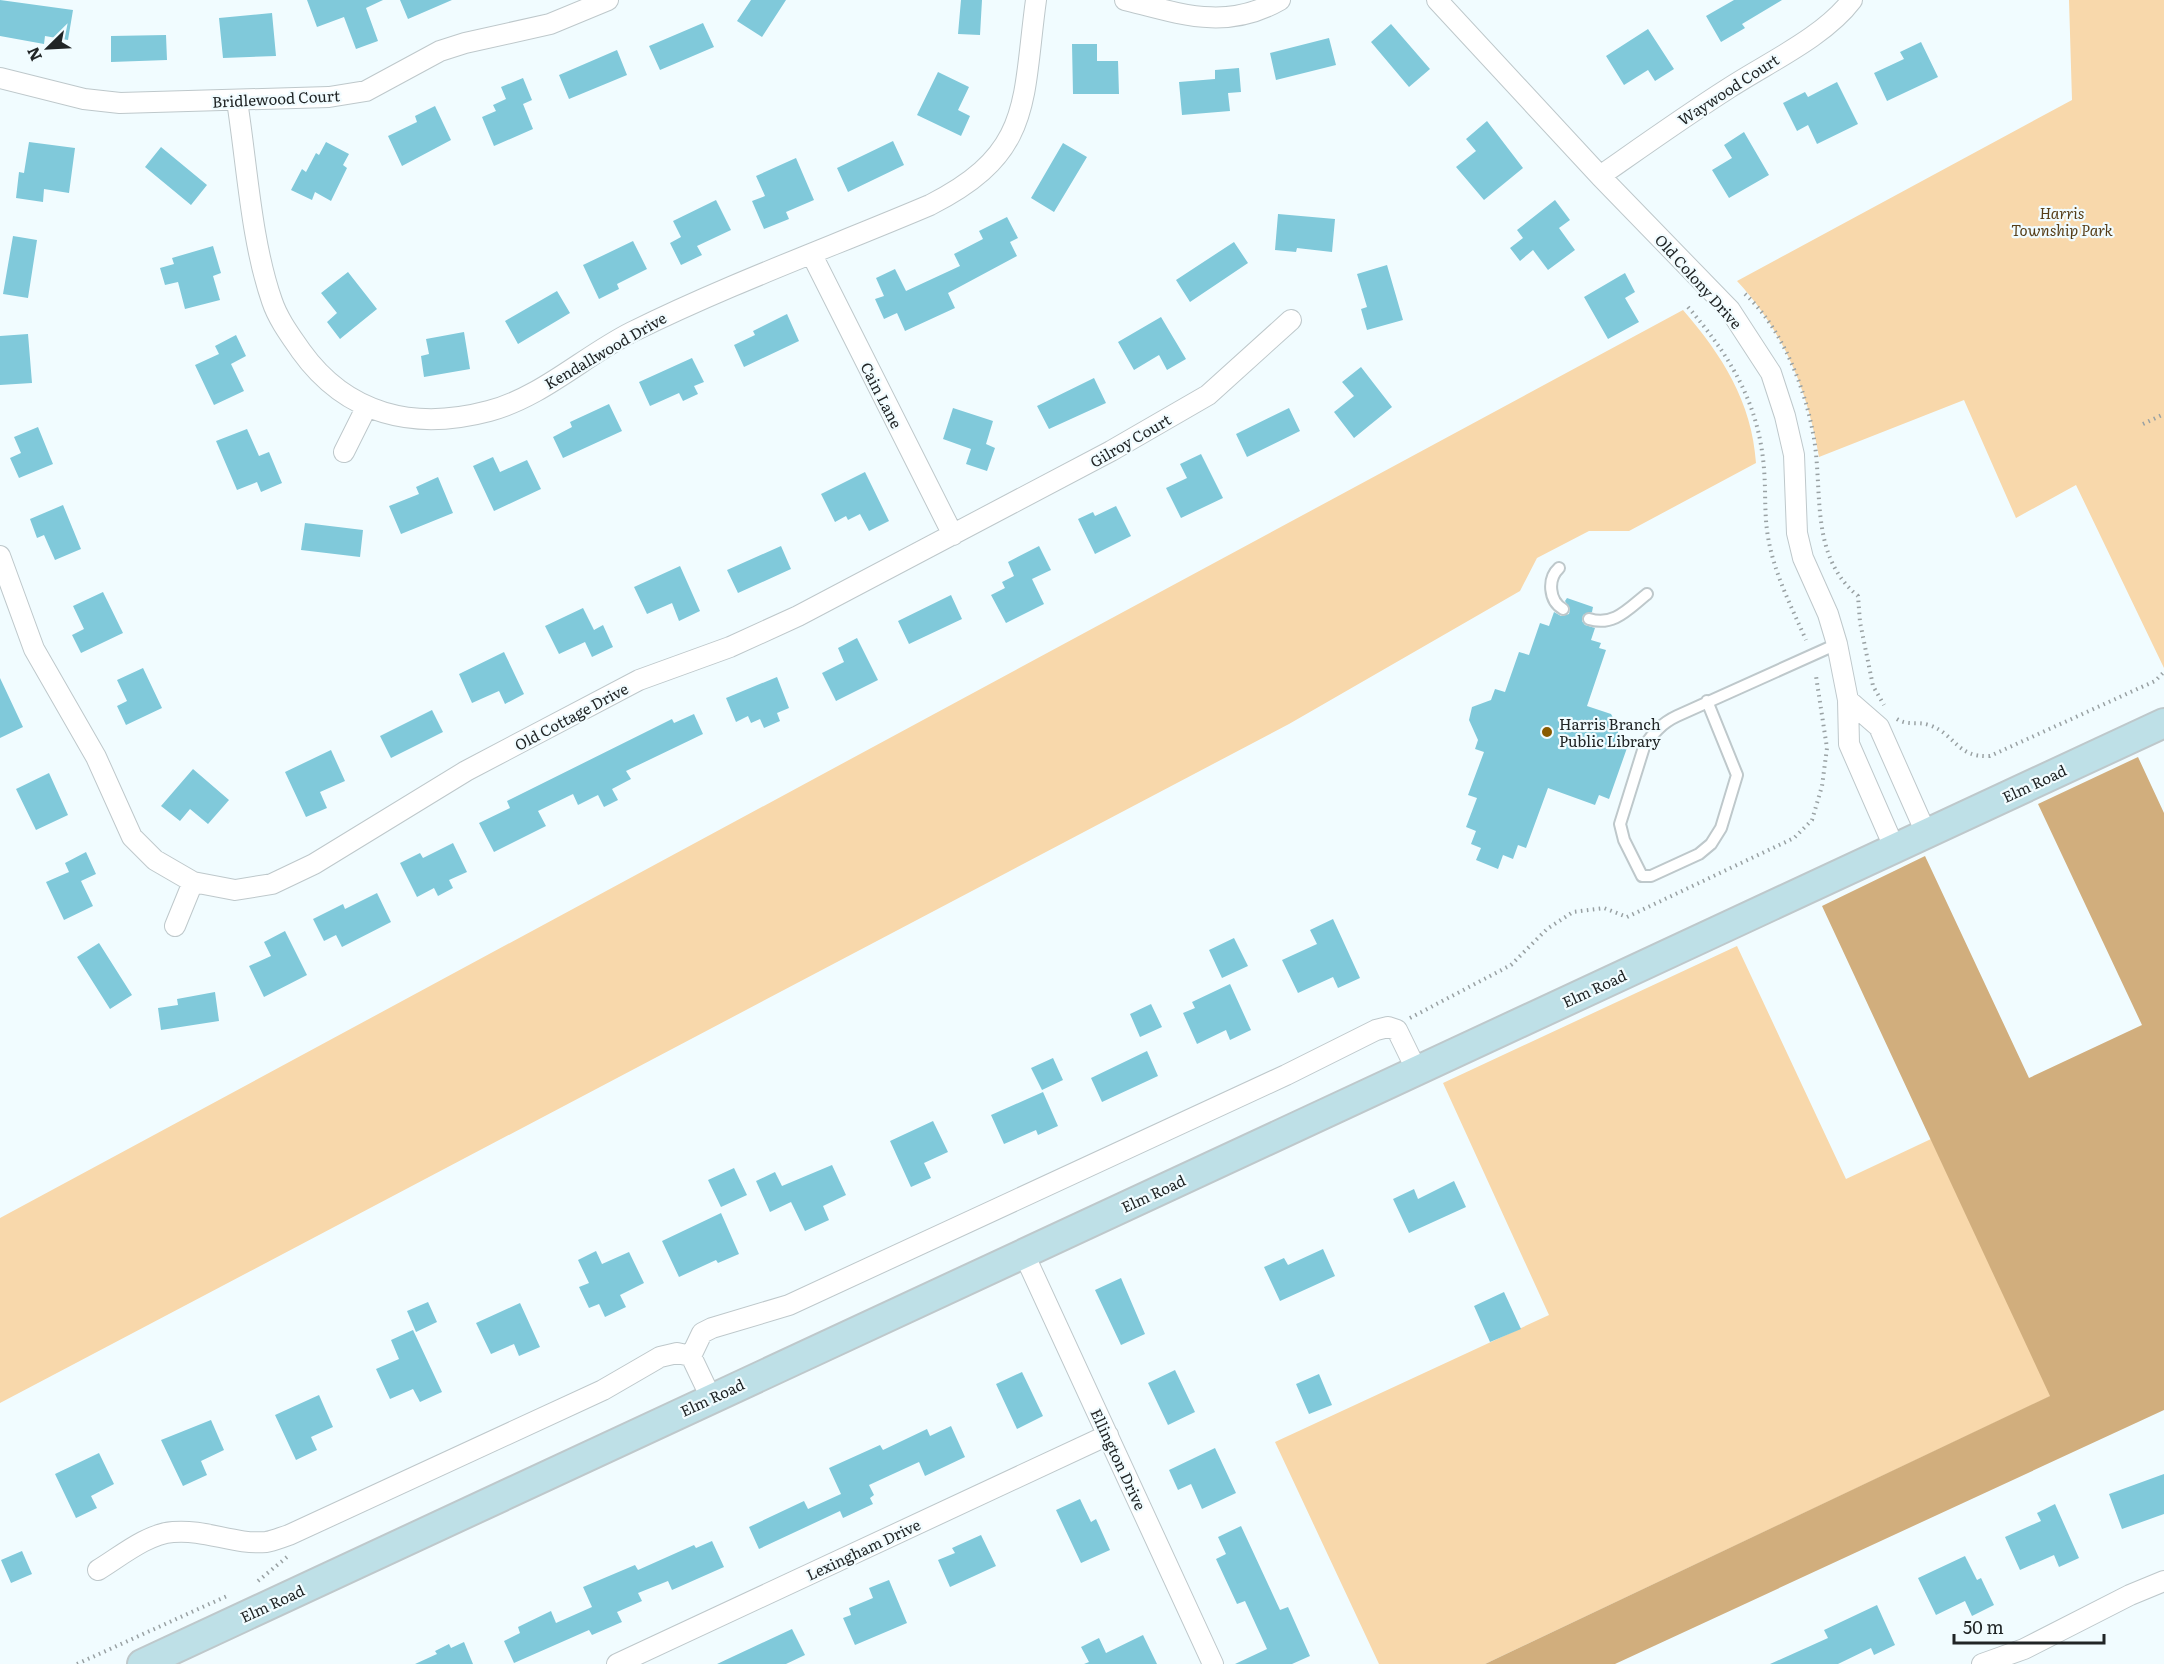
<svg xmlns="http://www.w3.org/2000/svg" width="2164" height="1664" font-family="Literata,serif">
	<rect width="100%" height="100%" fill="#f1fcff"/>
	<path fill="#f8d8ab" d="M2069,0H2164V668L2076,485L2016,518L1964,400L1819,457C1807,389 1784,332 1737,281L2072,100Z
		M1683,310C1722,355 1752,402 1756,463L1629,531H1589L1537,558L1520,591L1289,724L0,1403V1218Z
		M1737,946L1846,1179L1931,1139L2051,1396L1485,1664H1379L1275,1442L1549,1315L1443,1083Z"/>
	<path fill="#d1ae7d" d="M2138,757L2164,813V1410L1615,1664H1485L2050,1396L1822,906L1925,856L2029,1078L2142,1025L2038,804Z"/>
	<path fill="#80c9da" d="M0,0L73,10L68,40L45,36L44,44L0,36Z
		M307,0H383L366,8L378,41L356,49L344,17L317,27Z
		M400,0H452L408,19Z
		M751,0H786L762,37L737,21Z
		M961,0H982L980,35L958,34Z
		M1734,0H1782L1742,24L1745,28L1721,42L1706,16Z
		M272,13L276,56L223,58L219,18Z
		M703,23L714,47L660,70L649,46Z
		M1391,24L1430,69L1409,87L1371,42Z
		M1648,29L1674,69L1655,81L1648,70L1624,85L1606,56Z
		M166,35L167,60L111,62V36Z
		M1329,38L1336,65L1276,80L1270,53Z
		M1921,42L1938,77L1887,101L1874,73L1904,59L1900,52Z
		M1072,44H1097V61H1118L1119,94H1073Z
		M617,50L627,75L569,99L559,75Z
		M1239,68L1241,92L1228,93L1230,111L1182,115L1179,82L1215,79V70Z
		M938,72L969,87L958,110L970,116L961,136L917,115Z
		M523,78L532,100L523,104L533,129L494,146L482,117L496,111L493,105L506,99L501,87Z
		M1837,82L1858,124L1817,144L1808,125L1797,131L1783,103L1805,92L1808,97Z
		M435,106L451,140L402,166L388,136L417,122L415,116Z
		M1487,121L1523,168L1484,200L1456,167L1476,151L1466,139Z
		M1744,132L1769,175L1729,198L1712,170L1732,158L1724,145Z
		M893,141L904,165L848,192L837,168Z
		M29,142L75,148L69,193L44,189L43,202L16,198L19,172L24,173Z
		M326,142L349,154L343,165L347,168L331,201L315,192L312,200L291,190L302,169L306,172L316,153L319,155Z
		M1063,143L1087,157L1054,212L1031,198Z
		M161,147L207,185L191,205L145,167Z
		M796,158L814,200L786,212L789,219L764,229L752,201L765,196L756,176Z
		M716,200L731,230L697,246L702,255L681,265L670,243L681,237L673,221Z
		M1555,200L1570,220L1559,228L1575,250L1548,270L1533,250L1520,261L1510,248L1523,238L1517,230Z
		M1278,214L1335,219L1332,252L1297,248L1296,252L1275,250Z
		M1007,217L1018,238L1010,242L1017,256L948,293L955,308L905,331L897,313L884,319L875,299L884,296L876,278L895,269L906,291L960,266L954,254L983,239L979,231Z
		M13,236L37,240L28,298L3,294Z
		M633,241L647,269L617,284L619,289L599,299L583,265Z
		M1234,242L1248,263L1190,302L1176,280Z
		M213,246L221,273L213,276L220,300L185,309L178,282L165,285L160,268L174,264L172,258Z
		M1387,265L1403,320L1367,330L1361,309L1367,307L1357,274Z
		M348,272L377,309L340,339L327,322L337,313L321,293Z
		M1625,273L1635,292L1625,298L1639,322L1608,339L1584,297Z
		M557,291L570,313L518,344L505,321Z
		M787,314L799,341L744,367L734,345L755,335L753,331Z
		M1161,317L1186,359L1167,370L1159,355L1134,370L1118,342Z
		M464,332L470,369L424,377L421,356L429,354L426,339Z
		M28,334L32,383L0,385V336Z
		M236,335L246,356L231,364L244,391L214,405L195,365L219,354L215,346Z
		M692,358L704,382L694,386L698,394L683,401L679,393L650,406L639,382Z
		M1361,367L1392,407L1354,438L1334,412L1354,396L1342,382Z
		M1094,378L1106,403L1049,429L1037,406Z
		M609,404L622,431L563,458L553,437L572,427L570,422Z
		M953,408L993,421L986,444L995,448L987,471L966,464L971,449L943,439Z
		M1289,408L1300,431L1247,457L1236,434Z
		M38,427L53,464L19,478L10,458L21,453L14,437Z
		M247,429L259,456L269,452L282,483L261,492L257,482L237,490L216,441Z
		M1201,454L1223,498L1181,518L1166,488L1187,478L1180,464Z
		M493,457L500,472L527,460L541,489L494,511L473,466Z
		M865,472L889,521L869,531L860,514L848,520L846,516L835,522L821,494Z
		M438,477L453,513L401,534L389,506L419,494L416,487Z
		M63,505L81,549L55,560L44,535L37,538L30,519Z
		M1116,506L1131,536L1095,554L1078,519L1093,512L1095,516Z
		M305,523L363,530L360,557L301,550Z
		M781,546L791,569L738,593L727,570Z
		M1039,546L1051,570L1032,579L1044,604L1006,623L991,595L1005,588L1002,582L1014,576L1008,562Z
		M680,566L700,611L679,621L672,603L647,614L634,587Z
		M103,592L123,633L81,653L72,635L84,629L73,606Z
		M951,595L962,619L909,644L898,621Z
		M1567,598L1593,607L1592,612L1583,615L1582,621L1585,625L1595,628L1591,640L1601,643L1599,648L1606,650L1587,706L1611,714L1618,727V734L1628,738L1627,748L1609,799L1599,795L1595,805L1548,788L1526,848L1518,845L1513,859L1503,855L1498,869L1476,860L1481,848L1471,844L1476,831L1466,827L1477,798L1468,795L1484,752L1475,749L1478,740L1469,720L1472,707L1491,700L1495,689L1505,692L1519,652L1529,655L1540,623L1549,626L1554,612L1561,616L1569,614L1570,609L1565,601Z
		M583,608L594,630L603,625L613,647L592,657L585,642L559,654L545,626Z
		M857,638L878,680L836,701L822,673L844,662L838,648Z
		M504,652L524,694L505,704L499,691L472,703L459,674Z
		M143,668L162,708L126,725L117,706L127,701L117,680Z
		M777,677L789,708L777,713L780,721L764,728L760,719L751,723L748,716L736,722L726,698Z
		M0,678L23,727L0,738Z
		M432,710L443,732L391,758L380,736Z
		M694,714L703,734L626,771L631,779L612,789L618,800L604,807L598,795L578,805L573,794L538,811L546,826L494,852L479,823L510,808L507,801L672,719L674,723Z
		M331,750L345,781L320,792L327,808L306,817L285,772Z
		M193,769L229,800L208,824L190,809L180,821L161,806Z
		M49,773L68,815L36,830L16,789Z
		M453,843L467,872L449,880L453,888L438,896L434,888L417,897L400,863L420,853L423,858Z
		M86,852L96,874L81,881L93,906L64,920L46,882L69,872L65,863Z
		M377,893L391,922L342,947L336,935L324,941L313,919L343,904L345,909Z
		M1333,919L1360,978L1338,988L1333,977L1298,993L1282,960L1317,944L1310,930Z
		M285,931L307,975L264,997L249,966L271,956L264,942Z
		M1234,938L1248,966L1222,978L1209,950Z
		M99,943L132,995L110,1009L77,957Z
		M1230,984L1251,1030L1230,1040L1226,1030L1197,1044L1183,1013L1195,1008L1192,1002Z
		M215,992L219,1021L161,1030L158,1008L178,1005L177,999Z
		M1151,1004L1162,1027L1140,1037L1130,1014Z
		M1147,1051L1158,1076L1102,1102L1091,1078Z
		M1053,1058L1063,1080L1042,1090L1031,1068Z
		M1043,1092L1058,1126L1038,1135L1036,1130L1004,1144L991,1115Z
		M933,1121L948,1152L924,1163L931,1178L911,1187L890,1141Z
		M832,1165L846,1195L823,1206L829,1220L805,1231L791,1202L770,1212L756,1181L775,1172L782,1186Z
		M734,1168L747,1195L721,1207L708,1180Z
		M1454,1181L1466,1207L1409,1233L1393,1199L1414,1189L1418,1199Z
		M721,1213L739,1254L718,1263L716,1260L679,1277L662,1241Z
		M1323,1249L1335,1276L1280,1301L1264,1267L1284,1258L1288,1265Z
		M596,1251L602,1264L629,1252L644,1283L620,1295L626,1307L605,1317L599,1304L589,1308L579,1287L589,1283L578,1260Z
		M1121,1278L1145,1334L1121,1345L1095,1290Z
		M1504,1292L1521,1329L1490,1342L1474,1306Z
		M428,1302L437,1322L416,1332L407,1311Z
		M520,1303L540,1347L519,1356L514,1344L491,1354L476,1323Z
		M413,1330L442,1392L420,1402L413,1389L390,1399L376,1369L399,1359L391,1340Z
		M1175,1370L1195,1412L1168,1425L1148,1383Z
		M1022,1372L1043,1416L1017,1429L996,1384Z
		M1319,1374L1332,1405L1309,1414L1296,1384Z
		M319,1395L333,1427L311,1437L317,1450L296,1460L275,1415Z
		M211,1420L224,1450L201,1461L207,1475L183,1486L161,1440Z
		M951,1426L965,1457L925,1476L919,1462L869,1485L874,1495L870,1498L873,1504L843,1518L840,1511L759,1549L749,1527L804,1501L808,1509L841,1494L829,1468L880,1445L883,1450L927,1429L930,1436Z
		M1215,1448L1236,1493L1202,1509L1191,1484L1178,1490L1169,1470Z
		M99,1453L114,1484L91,1496L97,1508L76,1518L55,1474Z
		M2164,1474V1514L2122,1529L2109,1494Z
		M1080,1499L1091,1522L1096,1519L1110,1550L1081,1563L1056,1510Z
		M2055,1504L2079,1558L2059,1567L2054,1555L2020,1570L2005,1537L2041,1521L2037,1513Z
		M1241,1526L1280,1610L1288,1607L1310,1656L1292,1664H1235L1267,1649L1245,1601L1237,1604L1216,1559L1226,1554L1218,1537Z
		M981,1535L996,1566L950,1587L938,1560L955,1553L952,1548Z
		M712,1541L724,1567L672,1590L668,1581L638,1593L642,1601L617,1612L622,1622L592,1635L589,1630L514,1663L504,1641L520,1633L518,1627L551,1611L556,1623L592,1607L583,1587L635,1565L638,1570L694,1545L696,1548Z
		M22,1551L32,1574L11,1583L1,1560Z
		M1965,1556L1977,1580L1981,1578L1994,1605L1972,1616L1965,1601L1936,1615L1918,1578Z
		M889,1580L907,1623L855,1645L843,1618L851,1615L849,1608L873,1598L869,1588Z
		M1877,1605L1895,1645L1874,1655L1871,1648L1838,1664H1770L1828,1638L1824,1630Z
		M792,1629L805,1655L786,1664H717Z
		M1143,1635L1157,1664H1084L1089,1662L1081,1647L1099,1638L1106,1653Z
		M464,1642L473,1664H415L437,1654L435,1651L449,1644L451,1648Z"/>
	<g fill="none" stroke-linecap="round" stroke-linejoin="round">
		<defs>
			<path id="lane" d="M1559,568C1547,579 1549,601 1563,609
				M1589,619C1614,627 1629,608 1647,594
				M1707,701L1737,775L1721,828L1711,844L1699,854L1651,876H1642L1624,840L1620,824L1644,747C1653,733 1662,723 1677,716L1837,644"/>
			<path id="street" d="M1125,0C1181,14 1226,31 1280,0
				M1437,0L1600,176L1730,310L1771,373L1785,416L1794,455L1797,533L1803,558L1828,614L1837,644L1848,700L1849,744L1894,847
				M0,78L84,99L120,103L329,97L366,91L440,51L465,43L550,24L608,0
				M237,101C247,164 251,241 272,301C278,319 290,335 301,351C347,415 414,431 489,411C542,397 584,356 632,332C729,284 831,247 930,205C1033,153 1022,102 1036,0
				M1600,176C1643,146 1685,116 1729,88C1769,62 1824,37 1852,0
				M812,255L953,535
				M344,452L366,408
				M0,556L34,649L96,757L132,837L155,860L193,882L235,890L272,884L314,864L466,771L639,680L730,647L798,616L1111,451L1208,395L1291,320
				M1848,700L1879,727L1926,833
				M175,926L193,882
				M1024,1254L1213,1664
				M711,1398L691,1356L702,1333L712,1328L789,1305L1286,1075L1376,1030L1388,1027L1397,1030L1417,1071
				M98,1570C121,1556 147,1534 173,1532C205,1529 235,1545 266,1542C274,1541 282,1537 289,1535L603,1390L660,1357L677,1353L691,1356
				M617,1664L1108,1435
				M1982,1664L2024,1649L2130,1595L2164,1581"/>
			<path id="secondary" d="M142,1664L2164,723"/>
		</defs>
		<use href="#lane" stroke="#bec8cb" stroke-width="14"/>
		<use href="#street" stroke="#bec8cb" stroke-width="22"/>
		<use href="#secondary" stroke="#bec8cb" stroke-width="32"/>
		<path stroke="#99a1a3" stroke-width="4" stroke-dasharray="1.5 4.5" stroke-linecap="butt" d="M1745,294C1781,327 1804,385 1813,433C1824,489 1808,555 1858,596L1860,622L1873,686L1884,705
			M1688,307C1730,356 1759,403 1764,469C1766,492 1764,514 1768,537C1774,573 1791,606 1806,640
			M2143,424L2164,414
			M1897,719C1908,726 1917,721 1929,725C1956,734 1956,758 1990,756L2155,681L2164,672
			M1410,1018L1511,965L1547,929L1573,912L1604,908L1627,917L1794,838L1812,820L1822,786L1827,748L1816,676
			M258,1581L287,1557
			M77,1664L227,1596"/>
		<use href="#lane" stroke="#fff" stroke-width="10"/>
		<use href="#street" stroke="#fff" stroke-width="20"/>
		<use href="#secondary" stroke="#bee0e7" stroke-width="28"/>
	</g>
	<circle fill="#895b00" stroke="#f1fcff" stroke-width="2" cx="1547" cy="732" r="6"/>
	<g text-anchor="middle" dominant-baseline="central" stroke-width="4.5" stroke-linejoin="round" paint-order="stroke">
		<g font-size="15" fill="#212526" stroke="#f1fcff">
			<text transform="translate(1728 89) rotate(-33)">Waywood Court</text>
			<text transform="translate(276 98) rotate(-3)">Bridlewood Court</text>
			<text transform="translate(1699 281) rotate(48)">Old Colony Drive</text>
			<text transform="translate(605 350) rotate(-30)">Kendallwood Drive</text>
			<text transform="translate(882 395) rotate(63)">Cain Lane</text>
			<text transform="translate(1130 440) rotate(-30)">Gilroy Court</text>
			<text transform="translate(571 716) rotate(-28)">Old Cottage Drive</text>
			<text transform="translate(2034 783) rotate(-25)">Elm Road</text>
			<text transform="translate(1594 988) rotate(-25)">Elm Road</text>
			<text transform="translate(1153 1193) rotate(-25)">Elm Road</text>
			<text transform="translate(712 1397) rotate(-25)">Elm Road</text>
			<text transform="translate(1119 1459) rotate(65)">Ellington Drive</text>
			<text transform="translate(863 1549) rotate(-25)">Lexingham Drive</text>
			<text transform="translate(272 1603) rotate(-25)">Elm Road</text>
		</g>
		<g font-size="15" font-style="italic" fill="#563d17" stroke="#f1fcff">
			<text x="2062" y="212">Harris<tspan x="2062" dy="17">Township Park</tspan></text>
		</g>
		<g font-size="15" fill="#212526" stroke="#f1fcff" text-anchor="start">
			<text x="1559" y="723">Harris Branch<tspan x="1559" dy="17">Public Library</tspan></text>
		</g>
	</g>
	<g transform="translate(48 48) rotate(246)" stroke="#f1fcff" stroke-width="4.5" paint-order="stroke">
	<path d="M0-4.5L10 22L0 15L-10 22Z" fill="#212526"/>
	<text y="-9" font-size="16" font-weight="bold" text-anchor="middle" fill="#212526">N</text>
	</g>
	<path d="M1954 1634v9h150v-9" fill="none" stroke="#212526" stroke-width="3"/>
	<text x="1963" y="1634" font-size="18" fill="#212526" stroke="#f1fcff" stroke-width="4.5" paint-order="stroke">50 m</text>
</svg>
